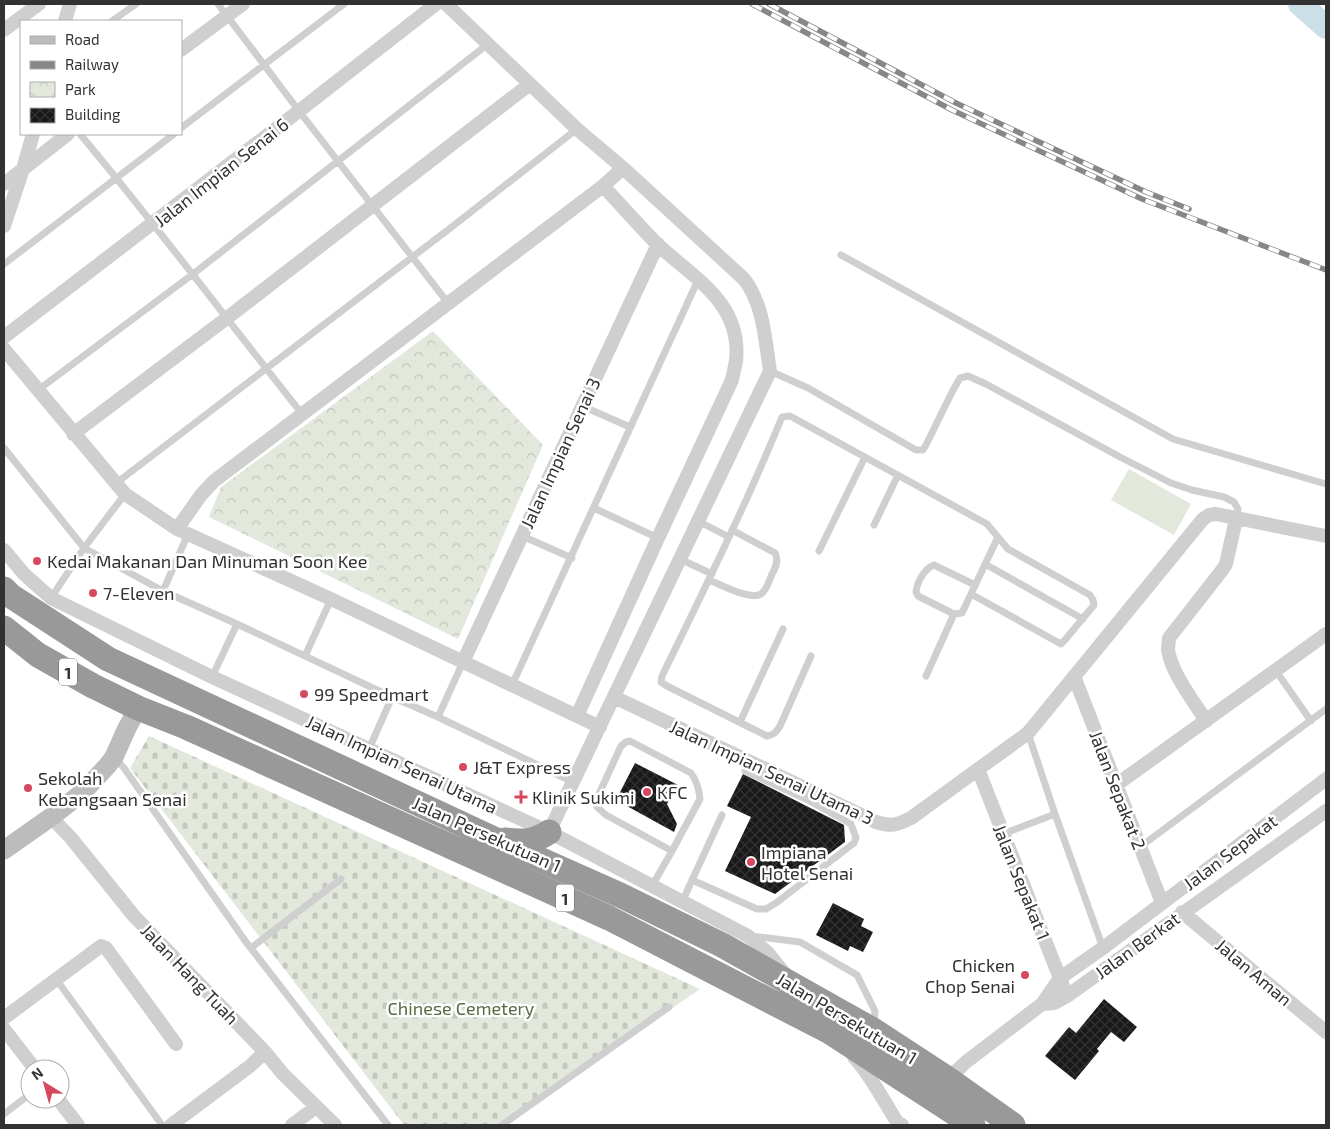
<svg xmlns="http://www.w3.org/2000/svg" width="1330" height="1129" font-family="'Exo 2',sans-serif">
	<defs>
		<pattern id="cemetery-stones" width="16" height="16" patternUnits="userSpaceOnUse" patternTransform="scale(1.25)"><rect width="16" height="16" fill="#e3e8dd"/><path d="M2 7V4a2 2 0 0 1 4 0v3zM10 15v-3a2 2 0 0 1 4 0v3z" fill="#c3c7be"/></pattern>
		<pattern id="park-crowns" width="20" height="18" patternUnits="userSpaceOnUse" patternTransform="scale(1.25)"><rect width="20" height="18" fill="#e3e8dd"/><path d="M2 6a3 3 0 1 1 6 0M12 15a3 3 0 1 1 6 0" fill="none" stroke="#c3c7be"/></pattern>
		<pattern id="building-cross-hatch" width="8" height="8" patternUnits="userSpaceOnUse" patternTransform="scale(1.25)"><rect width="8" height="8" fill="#191919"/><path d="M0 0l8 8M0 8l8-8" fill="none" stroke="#323232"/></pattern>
	</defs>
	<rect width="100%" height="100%" fill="#fff"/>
	<path fill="url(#cemetery-stones)" d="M149,736L700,989L502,1125H404L130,768Z"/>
	<path fill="url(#park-crowns)" d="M433,331L543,445L458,639L209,517L221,487Z"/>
	<path fill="#e3e8dd" d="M1129,469L1191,504L1174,535L1111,500Z"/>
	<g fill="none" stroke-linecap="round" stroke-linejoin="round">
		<path stroke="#cbdfe7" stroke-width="24" d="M1300,4L1326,27"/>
	</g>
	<path fill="url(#building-cross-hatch)" d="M635,763L678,785L667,804L677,824L674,832L616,800Z
		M743,774L844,825L845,842L775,894L725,871L751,817L727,806Z
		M833,903L864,919L861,926L873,932L863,952L850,946L848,951L816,935Z
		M1104,999L1137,1027L1124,1042L1111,1032L1097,1049L1099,1051L1075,1080L1045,1056L1069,1027L1076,1033Z"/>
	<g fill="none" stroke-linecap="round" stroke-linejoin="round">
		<path stroke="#cfcfcf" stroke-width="7" d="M218,4L299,111L448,303
			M112,21L136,4
			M181,128L344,4
			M80,134C157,226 228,321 303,415
			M841,255L1173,439L1326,484
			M4,264L174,134
			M770,371L808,388L916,450H923L926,445L952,392L960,378L968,376L986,384L1120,457L1171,483L1192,490L1224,497L1234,502L1238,509L1236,518
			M38,390L193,274L488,44
			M582,406L630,427
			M4,448L84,548L163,591L237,624L392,697L438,717L573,782
			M115,484L453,226L577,129
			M594,508L658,538
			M698,521L729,537
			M874,525L898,475
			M522,536L572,558
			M819,551L865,457
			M680,559L712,574
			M985,564L1083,619
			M709,580C720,584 750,601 761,594C767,590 769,581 772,574C776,567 779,560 775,553L732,530
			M975,585L934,565C924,569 917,582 916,592L918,596L954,614L962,613L998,537
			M163,591L188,534
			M51,598L84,548L125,494
			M305,656L331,599
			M811,656L780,726C776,732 774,735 767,736L667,686L661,682L662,676C704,590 746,505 782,417L790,416L987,524L1008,549L1090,595L1093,600L1094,605L1064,641L1061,644L971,594
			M1276,671L1311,721
			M926,676L954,614
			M212,677L237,624
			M512,685L698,280
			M438,717L463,662
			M740,722L783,629
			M1028,733L1055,814L1103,948
			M369,749L392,697
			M114,757L124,768L246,942L388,1125
			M1003,834L1055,814
			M1140,847L1326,709
			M692,880L757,909H766L776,903L854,843L856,838L851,824L808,800L745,771
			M652,886L672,851L606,815L597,807L598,796L621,746L626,742L630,741L691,773C697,781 699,789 700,799L672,851
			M682,902L722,815
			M751,936L800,942L857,975L875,1011L874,1025
			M251,948L341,879
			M56,979L162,1125
			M4,1114L30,1094
			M502,1125L669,1007"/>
		<path stroke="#cfcfcf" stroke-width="14" d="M446,4L577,129L623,168L744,279C764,305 765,340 770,371L549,832
			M65,21L70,4
			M4,30L39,4
			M181,50L243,4
			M4,184L68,134
			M4,226L23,169L33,134
			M4,337L299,111L436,4
			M4,349L125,494L177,529L331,599L600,727
			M73,434L227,318L530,84
			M177,529L201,495L214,481L603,186L623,168
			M4,550L24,574L51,598L212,677L549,832L748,936L767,952L784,973
			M463,662L658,244
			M1074,676L1162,903
			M614,697L876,822C891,827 897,825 911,818L1028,733L1203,519L1209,515L1216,514L1326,536
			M577,716L658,538L732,380C733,374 735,367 736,361C742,303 695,279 658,245C639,226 621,205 603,186
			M1206,721C1193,700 1172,674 1168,650C1168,646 1169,642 1169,638L1223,569L1226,564L1236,519
			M978,769L1063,986
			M1116,785L1326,634
			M51,817L71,838L134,916L265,1052L283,1074L335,1125
			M1182,912L1326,1032
			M1042,1004L1060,978L1103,948L1326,779
			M4,1018L101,946L106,948L176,1044
			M4,1029L35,1069
			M854,1057C872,1077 883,1100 897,1122L902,1125
			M948,1079L966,1062L1042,1004L1054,1003L1067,996L1326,811
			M58,1099L78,1125
			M171,1125L250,1066L265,1052
			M292,1125L316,1107"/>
		<path stroke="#bcbcbc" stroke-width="19" d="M4,850L51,817L83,792L108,765L114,757L127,728L138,708"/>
		<path stroke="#999" stroke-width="25" d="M4,589L11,596L108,659L492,838L620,895L722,945L873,1030L948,1079L1013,1125
			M4,628L38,655L93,686L138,708L186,727L609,918L830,1032L973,1125
			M505,840C523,842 534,842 549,832"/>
		<defs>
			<path id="rail" d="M752,4L952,110L1142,199L1326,270
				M769,4L956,103L1146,192L1189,209"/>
		</defs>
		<use href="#rail" stroke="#878787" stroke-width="5.5"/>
		<use href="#rail" stroke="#fff" stroke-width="4" stroke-dasharray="11" stroke-linecap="butt"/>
	</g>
	<g fill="#d6485f" stroke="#fff" stroke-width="2">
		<circle cx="37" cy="561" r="5"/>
		<circle cx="93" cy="593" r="5"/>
		<circle cx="304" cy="694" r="5"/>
		<circle cx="463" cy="767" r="5"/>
		<circle cx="28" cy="788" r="5"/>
		<circle cx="647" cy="792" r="5"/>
		<path d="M518.5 789.5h5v5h5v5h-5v5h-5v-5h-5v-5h5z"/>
		<circle cx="751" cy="862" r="5"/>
		<circle cx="1025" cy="975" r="5"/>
	</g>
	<g text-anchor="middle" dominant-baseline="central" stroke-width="5" stroke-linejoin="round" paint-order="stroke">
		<g fill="#fff" stroke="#707070" stroke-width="1">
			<rect x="59" y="658.5" width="18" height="27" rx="4"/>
			<rect x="556" y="884.5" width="18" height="27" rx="4"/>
		</g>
		<g font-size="16" font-weight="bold" fill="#323232">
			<text x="68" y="672">1</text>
			<text x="565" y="898">1</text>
		</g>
		<g font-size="18" fill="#323232" stroke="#fff">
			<text transform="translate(221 172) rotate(-38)">Jalan Impian Senai 6</text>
			<text transform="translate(560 453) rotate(-65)">Jalan Impian Senai 3</text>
			<text transform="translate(402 764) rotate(25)">Jalan Impian Senai Utama</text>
			<text transform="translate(772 772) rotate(25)">Jalan Impian Senai Utama 3</text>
			<text transform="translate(1118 790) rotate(69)">Jalan Sepakat 2</text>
			<text transform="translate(487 834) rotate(24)">Jalan Persekutuan 1</text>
			<text transform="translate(1230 852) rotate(-37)">Jalan Sepakat</text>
			<text transform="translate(1022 882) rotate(68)">Jalan Sepakat 1</text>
			<text transform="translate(1137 945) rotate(-36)">Jalan Berkat</text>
			<text transform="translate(1254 972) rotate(40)">Jalan Aman</text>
			<text transform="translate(190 974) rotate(46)">Jalan Hang Tuah</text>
			<text transform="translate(847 1018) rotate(31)">Jalan Persekutuan 1</text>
		</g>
		<g font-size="18" fill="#323232" stroke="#fff" text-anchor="start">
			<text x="47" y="561">Kedai Makanan Dan Minuman Soon Kee</text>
			<text x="103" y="593">7-Eleven</text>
			<text x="314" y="694">99 Speedmart</text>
			<text x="473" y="767">J&amp;T Express</text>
			<text x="38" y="778">Sekolah<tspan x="38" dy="21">Kebangsaan Senai</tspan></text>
			<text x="657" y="792">KFC</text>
			<text x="532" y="797">Klinik Sukimi</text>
			<text x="761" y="852">Impiana<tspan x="761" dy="21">Hotel Senai</tspan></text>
			<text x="1015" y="965" text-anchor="end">Chicken<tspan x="1015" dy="21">Chop Senai</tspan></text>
		</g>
		<g font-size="18" fill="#596b43" stroke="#fff">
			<text x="461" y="1008">Chinese Cemetery</text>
		</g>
	</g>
	<rect width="1330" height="1129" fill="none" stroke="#323232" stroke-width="10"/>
	<rect x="20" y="20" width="162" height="115" fill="#ffffff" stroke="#adadad"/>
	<rect x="30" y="36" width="25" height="8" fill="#bcbcbc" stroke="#adadad"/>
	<text x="65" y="45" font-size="15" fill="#323232">Road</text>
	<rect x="30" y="61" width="25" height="8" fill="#878787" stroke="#adadad"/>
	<text x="65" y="70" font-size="15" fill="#323232">Railway</text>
	<rect x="30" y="82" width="25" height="15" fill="url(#park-crowns)" stroke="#adadad"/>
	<text x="65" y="95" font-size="15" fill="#323232">Park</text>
	<rect x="30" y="108" width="25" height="15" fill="url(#building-cross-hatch)" stroke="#adadad"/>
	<text x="65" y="120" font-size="15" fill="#323232">Building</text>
	<g transform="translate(45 1084) rotate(323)"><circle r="24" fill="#ffffff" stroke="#adadad"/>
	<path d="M0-4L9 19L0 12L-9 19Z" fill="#d6485f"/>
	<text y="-8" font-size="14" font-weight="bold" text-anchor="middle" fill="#323232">N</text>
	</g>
</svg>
